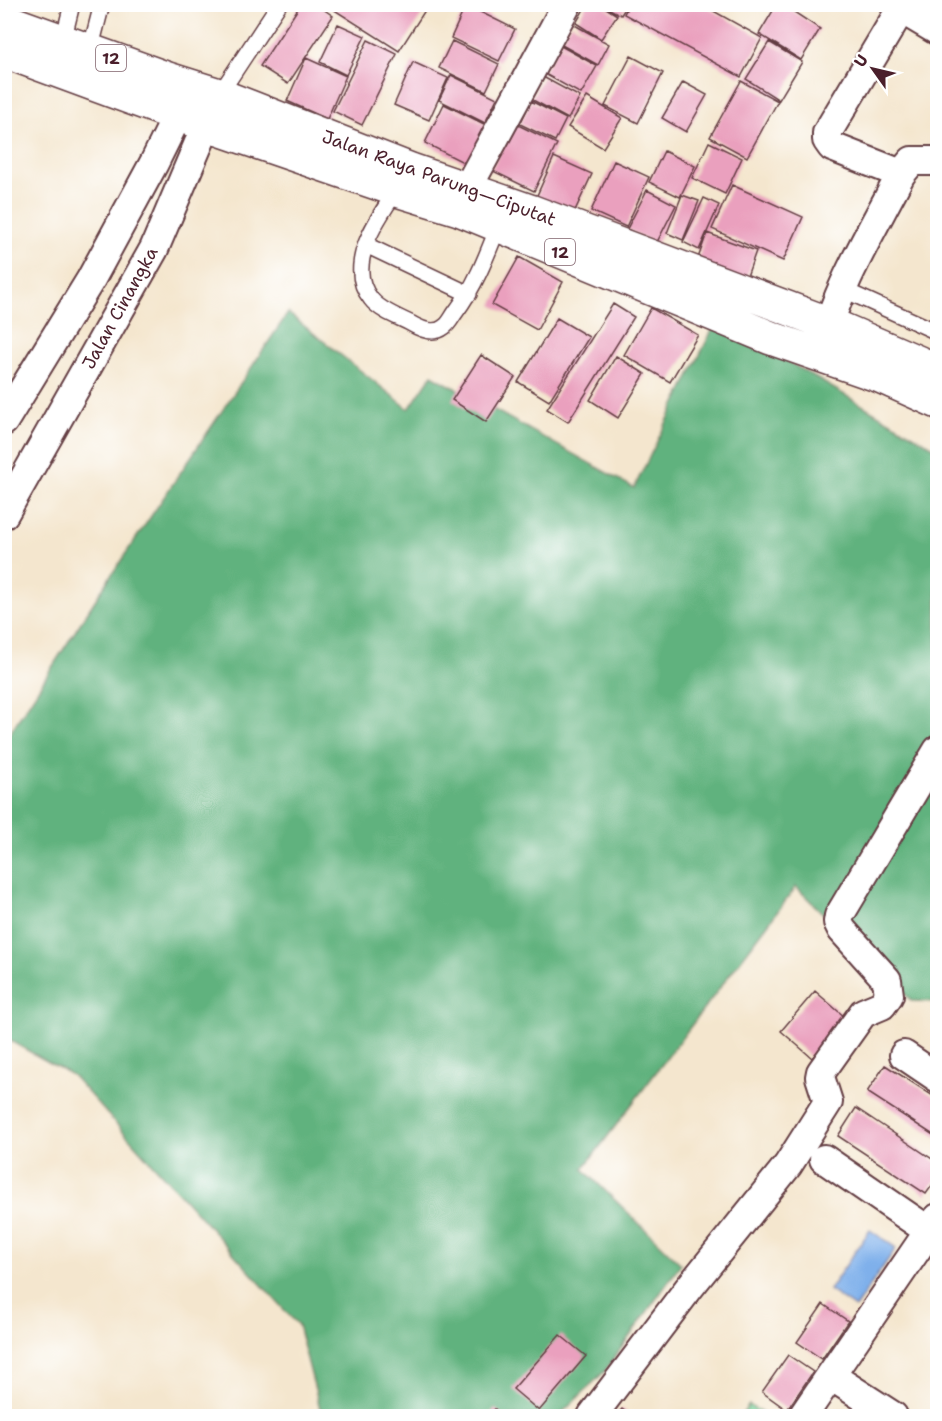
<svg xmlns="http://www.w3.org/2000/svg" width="942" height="1421" font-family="'Shantell Sans',sans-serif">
	<rect width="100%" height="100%" fill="#fff"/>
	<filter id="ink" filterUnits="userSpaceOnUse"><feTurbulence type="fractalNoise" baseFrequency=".0167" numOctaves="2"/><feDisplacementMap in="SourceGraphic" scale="12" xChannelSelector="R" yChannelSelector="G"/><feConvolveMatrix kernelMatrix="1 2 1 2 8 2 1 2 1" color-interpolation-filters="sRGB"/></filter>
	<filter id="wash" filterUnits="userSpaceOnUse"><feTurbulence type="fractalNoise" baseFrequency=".008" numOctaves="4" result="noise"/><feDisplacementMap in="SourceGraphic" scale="24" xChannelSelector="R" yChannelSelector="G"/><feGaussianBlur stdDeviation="1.35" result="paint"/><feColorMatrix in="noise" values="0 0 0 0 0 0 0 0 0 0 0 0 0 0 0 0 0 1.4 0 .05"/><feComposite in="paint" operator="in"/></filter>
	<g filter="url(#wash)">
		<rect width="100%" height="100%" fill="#f4e6ce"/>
		<path fill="#77cf95" stroke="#607760" stroke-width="1.5" d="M749,1405L766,1416H741Z"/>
		<path fill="#61b27e" stroke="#566854" stroke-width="1.5" d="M288,313L409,409L432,375L634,488L717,320L937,449V1002L912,1001L796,887L583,1169L681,1264L605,1371L559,1416H322L298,1325L72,1075L5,1038L4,742L110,577Z"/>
		<path fill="#7fb0eb" stroke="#64688b" stroke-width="1.5" d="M870,1230L896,1248L855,1308L829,1290Z"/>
		<g id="blocks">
			<path fill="#eaa0be" d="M301,4H316L333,16L288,84L260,66Z
				M325,4H429L399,51Z
				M587,4H600L617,15L601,39L576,23Z
				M629,4H701L762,38L741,77L624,14Z
				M777,4H782L820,29L801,60L759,34Z
				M466,5L515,29L499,61L451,38Z
				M602,5H627L621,15Z
				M571,23L609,44L598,65L560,44Z
				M338,24L365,36L346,75L320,62Z
				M368,40L397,54L362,125L333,111Z
				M452,41L499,64L486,91L439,68Z
				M769,42L802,62L779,100L746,79Z
				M559,45L597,66L581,94L543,73Z
				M631,56L663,73L638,123L605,106Z
				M306,58L346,76L327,119L287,101Z
				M413,62L448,78L429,120L394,105Z
				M451,75L497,98L485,123L439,100Z
				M543,77L580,97L568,119L531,99Z
				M741,81L778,101L747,157L710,137Z
				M683,82L707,95L686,132L662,118Z
				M587,97L622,118L603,148L568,127Z
				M531,101L566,119L555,141L520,124Z
				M444,104L490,127L471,166L425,143Z
				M514,123L557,144L534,191L491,170Z
				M709,142L742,158L725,194L692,178Z
				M664,151L695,166L680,197L649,182Z
				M554,157L592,174L572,217L535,200Z
				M614,161L649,177L626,227L591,211Z
				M732,185L803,217L783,261L712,229Z
				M647,190L676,205L656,244L627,229Z
				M682,195L699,201L683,240L667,233Z
				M704,198L719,205L699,250L683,242Z
				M707,233L756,251L745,282L696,264Z
				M519,257L563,282L537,330L492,305Z
				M613,304L634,317L568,422L547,409Z
				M651,308L698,335L670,382L624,355Z
				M557,318L589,337L549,401L518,382Z
				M481,355L515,377L486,422L452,400Z
				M616,356L645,374L618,418L590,400Z
				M815,991L846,1018L812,1058L781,1031Z
				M885,1065L938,1099V1138L867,1092Z
				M856,1108L938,1163V1177L926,1194L838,1136Z
				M823,1304L848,1321L822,1359L797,1342Z
				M560,1335L586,1356L539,1411L513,1389Z
				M788,1355L813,1372L787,1410L762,1392Z
				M495,1409L504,1416H488Z
				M622,1409L631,1416H616Z"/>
		</g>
	</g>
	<g filter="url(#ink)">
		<use href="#blocks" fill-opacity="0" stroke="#643d43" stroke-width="1.5"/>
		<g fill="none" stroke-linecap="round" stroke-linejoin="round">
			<defs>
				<path id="service" d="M63,41L72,4
					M90,51L102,4
					M219,95L279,4
					M399,187C379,216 343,265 371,299C379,310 398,317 410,323C420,329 434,335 444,327C449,324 452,317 455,313C476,285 487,255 500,222
					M366,245L469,294
					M842,289L935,331L938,336"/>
				<path id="minor" d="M901,9L938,31
					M901,174L832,147L827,140V133L904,4
					M459,209L467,189L567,4
					M822,346C838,285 873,229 901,174L912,161H938
					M4,421L91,279L154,163L187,96
					M4,514L154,249L215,105
					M904,1055L938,1078
					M824,1159L929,1231
					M831,1376L893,1416
					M592,1416L689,1288L788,1165L828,1102L820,1077L821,1072L863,1013L882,1005L889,995L887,980L842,930L838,922L839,916L938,750
					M803,1416L938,1218"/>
				<path id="trunk" d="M4,20L168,79L219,95L411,170L530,211L827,323L938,371
					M4,51L178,115L397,190L459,209L771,338L880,376L938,402"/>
			</defs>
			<use href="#service" stroke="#643d43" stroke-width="18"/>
			<use href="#minor" stroke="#643d43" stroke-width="32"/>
			<use href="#trunk" stroke="#643d43" stroke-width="36"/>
			<use href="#service" stroke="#fff" stroke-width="15"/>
			<use href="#minor" stroke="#fff" stroke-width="28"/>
			<use href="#trunk" stroke="#fff" stroke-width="33"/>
		</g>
	</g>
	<g text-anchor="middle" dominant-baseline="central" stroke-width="4.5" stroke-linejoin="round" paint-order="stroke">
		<g fill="#fff" stroke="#80626b" stroke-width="1.5">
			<rect x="96" y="45" width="30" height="26" rx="4.5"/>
			<rect x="545" y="239" width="30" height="26" rx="4.5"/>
		</g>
		<g font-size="16" font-weight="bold" fill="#4a1f2b">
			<text x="111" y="58">12</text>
			<text x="560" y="252">12</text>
		</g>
		<g font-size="18" fill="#4a1f2b" stroke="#fff">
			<text transform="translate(439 178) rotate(20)">Jalan Raya Parung—Ciputat</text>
			<text transform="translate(120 308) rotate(-61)">Jalan Cinangka</text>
		</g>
	</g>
	<rect width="942" height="1421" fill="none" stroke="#fff" stroke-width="24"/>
	<g transform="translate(873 69) rotate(304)" stroke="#ffffff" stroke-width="4.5" paint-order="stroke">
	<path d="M0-4.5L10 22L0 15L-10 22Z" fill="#4a1f2b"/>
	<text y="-9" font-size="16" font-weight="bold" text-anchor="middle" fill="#4a1f2b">U</text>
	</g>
</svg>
